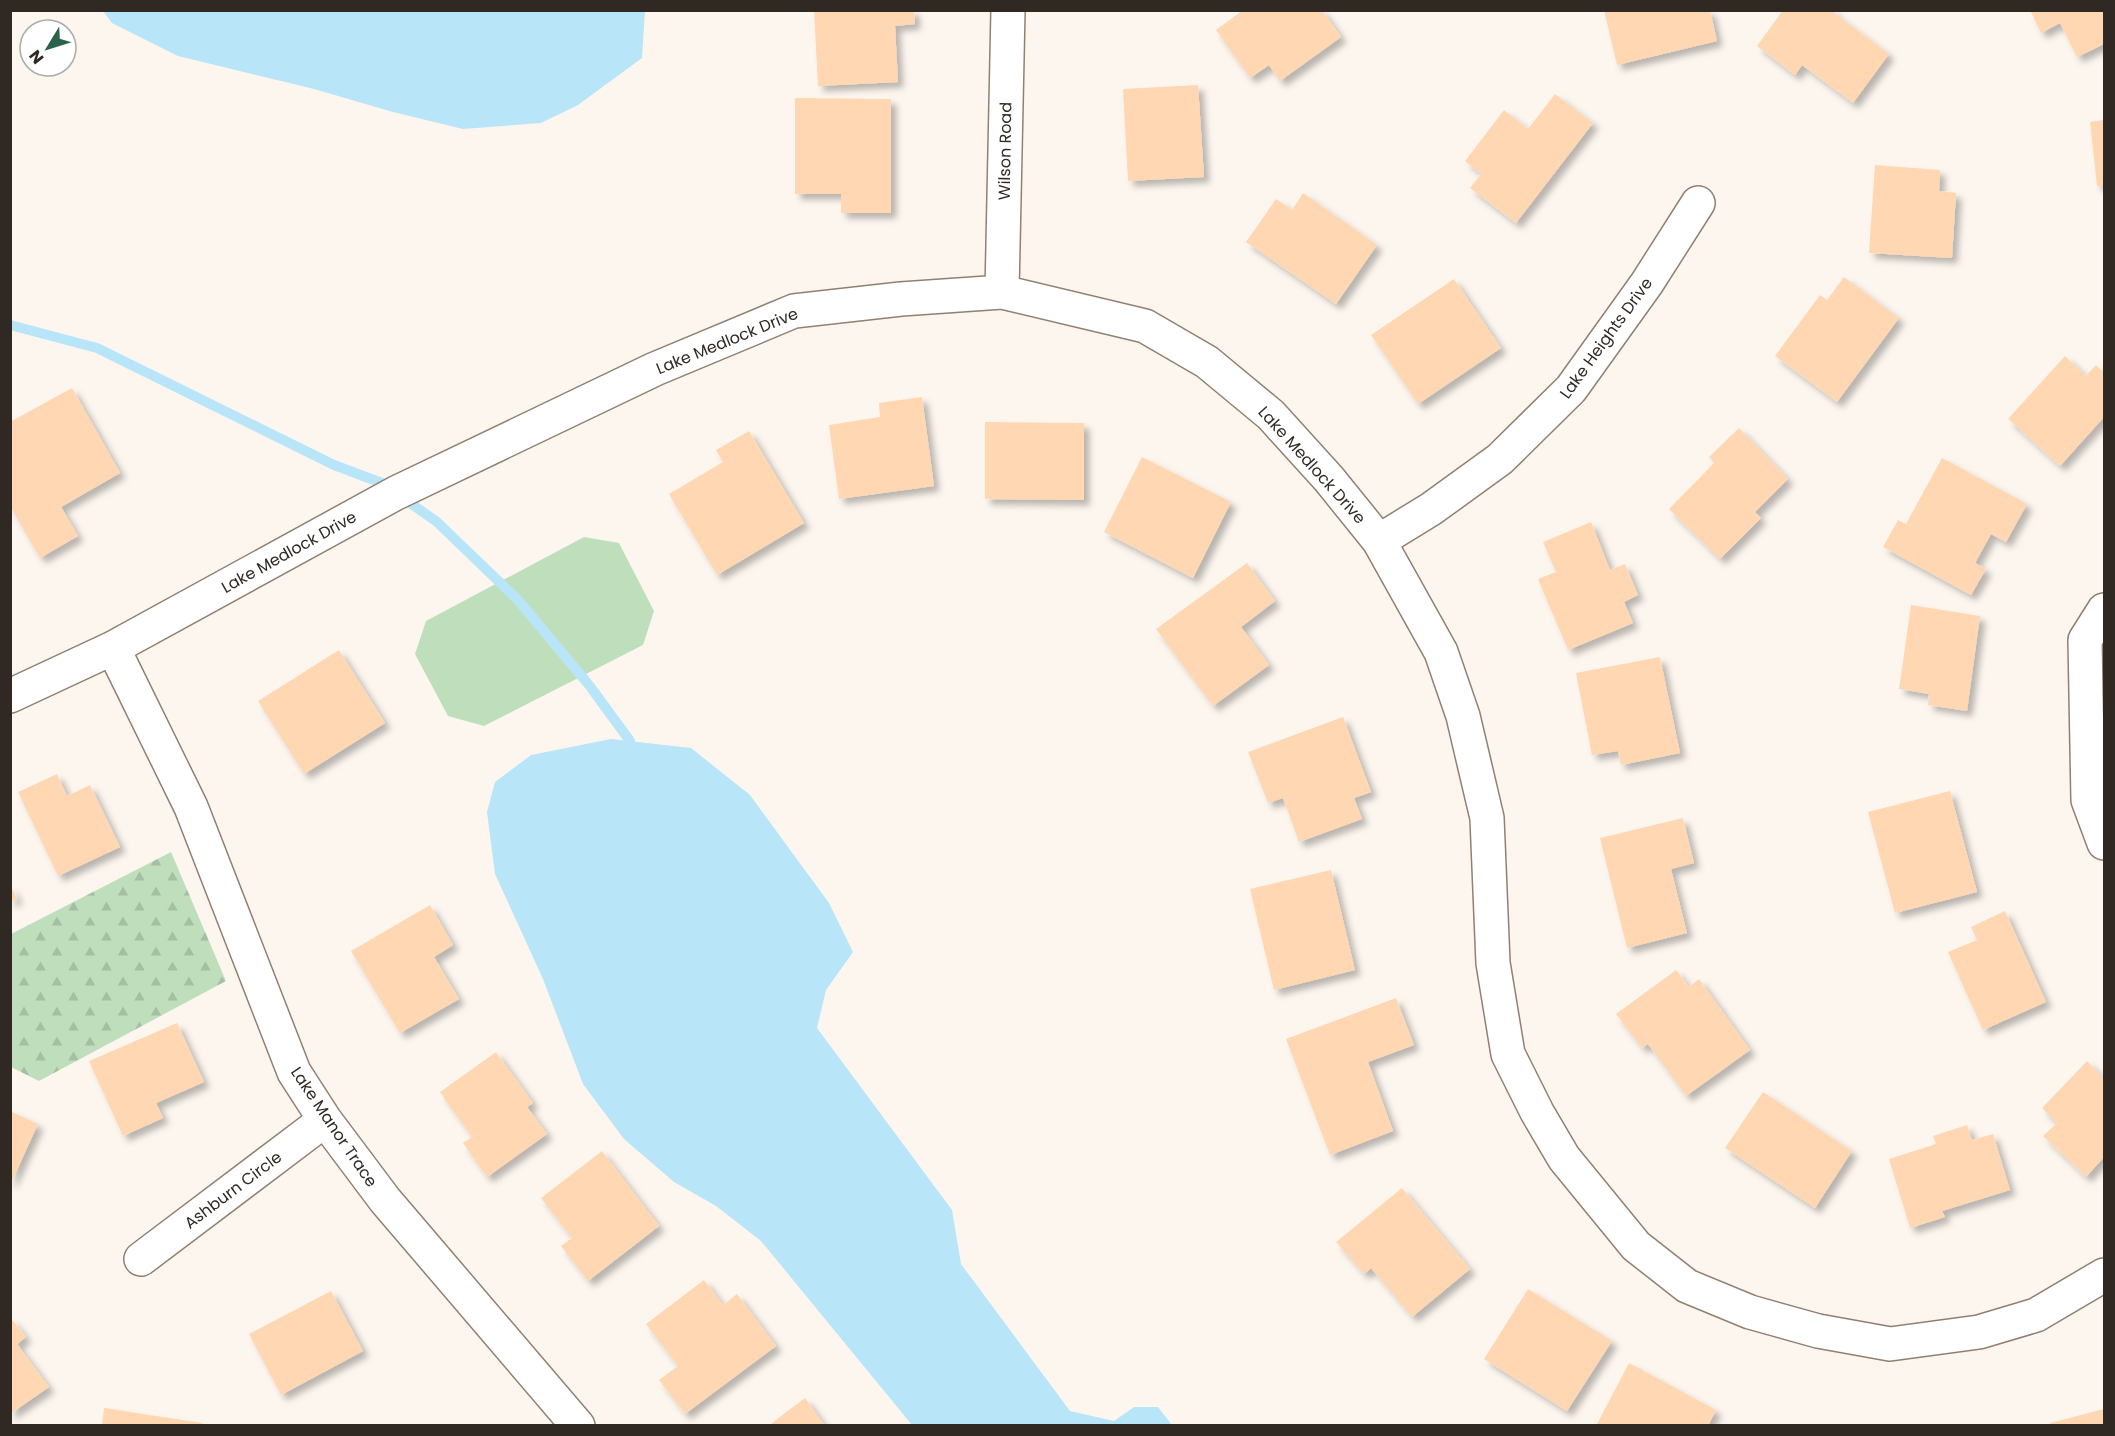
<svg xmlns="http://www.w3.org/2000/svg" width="2115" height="1436" font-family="Poppins,sans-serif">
	<defs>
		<pattern id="forest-firs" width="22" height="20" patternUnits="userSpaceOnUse" patternTransform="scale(1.5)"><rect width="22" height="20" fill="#bfdfbc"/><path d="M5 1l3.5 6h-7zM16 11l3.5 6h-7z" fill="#a4bfa1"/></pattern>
		<filter id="shadow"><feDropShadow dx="5.5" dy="5.5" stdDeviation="3" flood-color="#0004"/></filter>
	</defs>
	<rect width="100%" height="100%" fill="#fdf6ef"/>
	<path fill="url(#forest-firs)" d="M171,852L226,981L39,1081L11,1067V934Z"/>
	<path fill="#bfdfbc" d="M584,537L619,543L654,611L643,645L484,726L448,716L415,654L426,621Z"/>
	<path fill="#b9e5f9" d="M103,11L645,10V11L642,58L578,105L541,123L463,129L393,112L314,89L178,56L112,23Z
		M611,739L691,748L750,795L829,903L853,952L826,990L817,1028L952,1210L961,1264L1070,1411L1114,1421L1134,1407H1158L1172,1425H912L761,1241L716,1206L674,1182L624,1139L583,1084L543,979L495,874L487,812L495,782L531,755Z"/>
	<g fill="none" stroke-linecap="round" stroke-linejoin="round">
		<path stroke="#b9e5f9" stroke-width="10" d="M10,325L97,348L334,465L382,483L437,522L517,599L589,685L630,741"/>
	</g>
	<path fill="#ffd7b2" filter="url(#shadow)" d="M814,10H914L915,24L895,26L898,82L818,86Z
		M1243,10H1322L1341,37L1280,81L1269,65L1250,78L1216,30Z
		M1604,10H1710L1717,41L1617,65Z
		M1783,10H1836L1834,13L1889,54L1853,103L1802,65L1795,75L1757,46Z
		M2030,10H2104V44L2077,57L2060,23L2041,33Z
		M1198,85L1204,177L1128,181L1123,89Z
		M1555,94L1593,123L1516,223L1470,188L1481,174L1465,161L1504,110L1528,129Z
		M795,98L891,99V213H841V194H795Z
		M2104,120V186H2097L2090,122Z
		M1875,165L1940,170L1939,191L1956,193L1952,258L1869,253Z
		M1303,193L1377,245L1336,304L1246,242L1276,199L1292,210Z
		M1844,277L1899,318L1837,402L1775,356L1820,295L1827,300Z
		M1454,279L1501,348L1418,404L1371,335Z
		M2065,356L2086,376L2096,365L2104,373V417L2060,466L2008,419Z
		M72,388L120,473L61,507L78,536L40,558L10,506V422Z
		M922,397L934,486L839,499L829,425L880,417L879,403Z
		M985,422L1084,423V500L985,499Z
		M1739,428L1788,479L1755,512L1761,518L1720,559L1669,509L1714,463L1709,457Z
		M749,431L804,523L717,575L669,494L723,462L716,450Z
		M1142,457L1231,502L1193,578L1104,532Z
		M1942,458L2027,504L2006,542L1991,534L1975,563L1986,569L1971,595L1883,547L1898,520L1906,524Z
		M1591,522L1610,570L1625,564L1638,595L1624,602L1633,623L1568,650L1538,579L1556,572L1543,542Z
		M1247,563L1275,601L1241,627L1269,665L1213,706L1156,629Z
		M1911,605L1980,616L1967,711L1928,705L1929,694L1899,689Z
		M339,650L385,723L304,774L258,701Z
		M1660,657L1680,753L1621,765L1618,751L1592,755L1576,673Z
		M1343,717L1371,792L1354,798L1362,819L1299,842L1283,798L1268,803L1248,752Z
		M57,774L67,796L90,785L120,847L58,876L18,792Z
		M1950,791L1977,892L1895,913L1868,812Z
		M1683,818L1694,863L1671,869L1687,933L1627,948L1600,838Z
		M1331,870L1355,970L1274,990L1250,889Z
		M10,884L17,899L10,902Z
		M430,905L453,945L434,957L459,999L400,1033L351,951Z
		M2005,911L2046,1002L1983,1030L1948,952L1977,940L1971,927Z
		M1676,970L1689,987L1699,979L1750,1050L1686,1096L1648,1044L1642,1048L1616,1014Z
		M1396,998L1414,1045L1368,1062L1393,1131L1330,1155L1286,1039Z
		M177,1023L204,1082L156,1103L163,1118L123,1136L89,1061Z
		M496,1052L533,1103L527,1107L547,1134L487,1177L463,1143L472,1137L440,1092Z
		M2087,1061L2104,1078V1157L2086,1177L2043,1136L2057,1123L2042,1108Z
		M1763,1092L1852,1151L1815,1208L1725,1148Z
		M10,1111L38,1124L10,1185Z
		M1967,1125L1972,1140L1993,1134L2010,1190L1942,1211L1945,1217L1910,1228L1889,1159L1936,1144L1933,1136Z
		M602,1151L659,1226L588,1281L561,1246L572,1238L541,1198Z
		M1402,1188L1470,1269L1412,1317L1371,1268L1364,1274L1336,1242Z
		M704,1280L723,1305L737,1294L776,1346L685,1414L659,1380L678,1366L646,1324Z
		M1528,1289L1612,1341L1567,1411L1484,1359Z
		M331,1291L363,1351L281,1395L249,1334Z
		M10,1317L26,1337L17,1344L49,1387L10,1414Z
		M1629,1363L1716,1410L1708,1426H1596Z
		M805,1398L825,1426H768Z
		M104,1408L202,1423L201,1426H102Z
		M2104,1409V1426H2050V1423Z"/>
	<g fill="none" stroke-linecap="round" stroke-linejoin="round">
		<defs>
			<path id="minor" d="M1002,292L1008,10
				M1379,541L1431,509L1500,459L1571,389L1647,283L1698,203
				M2104,610L2085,640L2088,800L2104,843
				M113,648L191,807L294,1072L325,1120L385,1200L578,1426
				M10,696L113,648L396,493L655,369L794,311L901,299L1002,292L1145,326L1207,362L1271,415L1329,479L1379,541L1441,652L1463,716L1487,818L1493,963L1508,1054L1537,1112L1564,1158L1636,1246L1687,1286L1750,1312L1818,1331L1890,1344L1979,1332L2036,1315L2104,1275
				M141,1259L325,1120"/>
		</defs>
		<use href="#minor" stroke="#918071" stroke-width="36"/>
		<use href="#minor" stroke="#fff" stroke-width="33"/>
	</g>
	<g text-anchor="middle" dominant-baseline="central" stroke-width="4.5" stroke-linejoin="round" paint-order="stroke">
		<g font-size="16" fill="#302923" stroke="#fff">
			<text transform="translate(1005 151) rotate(-89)">Wilson Road</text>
			<text transform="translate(1606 338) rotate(-54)">Lake Heights Drive</text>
			<text transform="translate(727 341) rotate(-22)">Lake Medlock Drive</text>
			<text transform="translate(1312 465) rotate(48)">Lake Medlock Drive</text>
			<text transform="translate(289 552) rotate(-29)">Lake Medlock Drive</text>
			<text transform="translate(334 1127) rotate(56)">Lake Manor Trace</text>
			<text transform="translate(233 1190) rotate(-37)">Ashburn Circle</text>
		</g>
	</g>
	<rect width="2115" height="1436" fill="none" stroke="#302923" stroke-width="24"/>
	<g transform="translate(48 48) rotate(232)"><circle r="28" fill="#ffffff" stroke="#aca9a7" stroke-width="1.5"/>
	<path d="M0-4.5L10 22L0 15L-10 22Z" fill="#29634c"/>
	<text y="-9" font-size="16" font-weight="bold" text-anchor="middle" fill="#302923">N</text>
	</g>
</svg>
